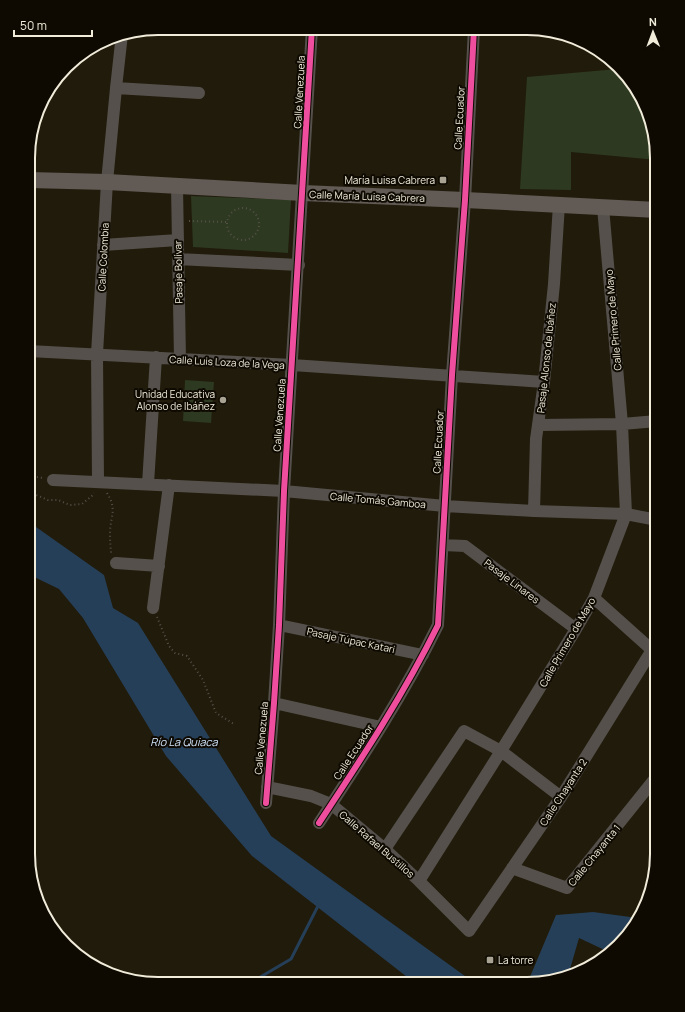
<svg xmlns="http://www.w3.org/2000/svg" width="685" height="1012" font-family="Manrope,sans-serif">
	<rect width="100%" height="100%" fill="#201b0b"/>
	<path fill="#2d3921" d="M617,69L647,108L657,160L571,152V190L520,189L527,77Z
		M191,196L291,200L288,253L193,247Z
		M185,380L214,382L211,423L183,421Z"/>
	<path fill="#263f58" d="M29,522L104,575L113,608L138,623L271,836L476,984H479H416L252,856L166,756L83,618L59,589L28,574Z
		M593,912L638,918L635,926L611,953L579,938L568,976L527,984L556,915Z"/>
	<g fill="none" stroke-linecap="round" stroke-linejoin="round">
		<path stroke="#263f58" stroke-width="3" d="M250,983L291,959L319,904"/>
		<path stroke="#545048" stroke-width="2" stroke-dasharray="1 3" stroke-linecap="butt" d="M227 224a16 16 0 1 1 32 0a16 16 0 1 1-32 0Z
			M189,221L228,222
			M29,476L43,478
			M29,492L48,500H58L70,505L82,504L93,495L94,493
			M107,493C117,509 111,515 110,531C110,538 110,544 111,551V553
			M157,617L169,646L175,653L187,656L203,680L216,713L234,724"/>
		<path stroke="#55504b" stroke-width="12" d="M116,88L199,93
			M177,186L180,359
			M103,245L178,240
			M178,259L299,265
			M29,351L292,365L544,382
			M539,425L622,424L657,421
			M53,480L284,491L445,506L534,511L626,514L657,520
			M98,482L97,354L107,182L116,88L122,34
			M148,484L156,357
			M534,511L536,439L544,382L554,284L559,204
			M443,545L465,546L576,629
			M116,563L159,566
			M594,598L652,650H657
			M153,608L169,485
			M279,625L423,655
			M274,703L381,727
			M267,787L311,796L331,804L385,849L419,881L469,931L561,797L652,650
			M266,803L274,703L279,625L284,491L312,28
			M319,823C362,758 404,694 438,625L452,375L465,200L474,29
			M385,849L464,731L501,751L561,797
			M512,868L567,888L657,776
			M419,881L501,751L576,629L594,598L626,514L622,424L603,207
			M341,983H349"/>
		<path stroke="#615a55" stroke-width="16" d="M29,180L107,182L303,193L465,200L657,210"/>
		<defs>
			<path id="cycleway" d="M266,803L274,703L279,625L284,491L312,28
				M319,823C362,758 404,694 438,625L452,375L465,200L474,29"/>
		</defs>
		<use href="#cycleway" stroke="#0e0a02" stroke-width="8"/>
		<use href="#cycleway" stroke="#ef4d9e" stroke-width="6"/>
	</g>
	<g fill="#a8a392" stroke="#0e0a02" stroke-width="1.5">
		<rect x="439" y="176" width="8" height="8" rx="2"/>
		<circle cx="223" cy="400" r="4"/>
		<rect x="486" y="956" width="8" height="8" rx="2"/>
	</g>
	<g text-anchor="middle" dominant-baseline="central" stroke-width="4" stroke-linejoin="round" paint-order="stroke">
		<g font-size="10" fill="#f1ecda" stroke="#0e0a02">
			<text transform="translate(299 92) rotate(-87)">Calle Venezuela</text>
			<text transform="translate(459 118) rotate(-87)">Calle Ecuador</text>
			<text transform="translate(367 196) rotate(2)">Calle María Luisa Cabrera</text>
			<text transform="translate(103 257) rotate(-87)">Calle Colombia</text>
			<text transform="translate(178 272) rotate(-91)">Pasaje Bolívar</text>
			<text transform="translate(613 320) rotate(-95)">Calle Primero de Mayo</text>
			<text transform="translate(546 358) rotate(-84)">Pasaje Alonso de Ibáñez</text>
			<text transform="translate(227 362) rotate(3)">Calle Luis Loza de la Vega</text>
			<text transform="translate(279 415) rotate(-86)">Calle Venezuela</text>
			<text transform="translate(438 442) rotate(-87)">Calle Ecuador</text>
			<text transform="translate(378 500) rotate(5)">Calle Tomás Gamboa</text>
			<text transform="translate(512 581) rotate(37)">Pasaje Linares</text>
			<text transform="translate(351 640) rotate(12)">Pasaje Túpac Katari</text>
			<text transform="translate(567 642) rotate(-60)">Calle Primero de Mayo</text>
			<text transform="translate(261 738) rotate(-85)">Calle Venezuela</text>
			<text transform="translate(353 752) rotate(-57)">Calle Ecuador</text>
			<text transform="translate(563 792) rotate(-57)">Calle Chayanta 2</text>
			<text transform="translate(377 844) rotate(41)">Calle Rafael Bustillos</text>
			<text transform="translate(594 855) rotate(-51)">Calle Chayanta 1</text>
		</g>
		<g font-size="10" fill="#f1ecda" stroke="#0e0a02" text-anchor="end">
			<text x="435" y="180">María Luisa Cabrera</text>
			<text x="215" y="394">Unidad Educativa<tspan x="215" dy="12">Alonso de Ibáñez</tspan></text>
			<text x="498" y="960" text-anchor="start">La torre</text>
		</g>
		<g font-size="11" font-style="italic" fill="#cfe3f8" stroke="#0e0a02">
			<text x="184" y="741">Río La Quiaca</text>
		</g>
	</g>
	<path d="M0 0H685V1012H0ZM158 35H527A123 123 0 0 1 650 158V854A123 123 0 0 1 527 977H158A123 123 0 0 1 35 854V158A123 123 0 0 1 158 35Z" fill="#0e0a02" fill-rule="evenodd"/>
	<path fill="none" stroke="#f1ecda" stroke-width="2" d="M158 35H527A123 123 0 0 1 650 158V854A123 123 0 0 1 527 977H158A123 123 0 0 1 35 854V158A123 123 0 0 1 158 35Z"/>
	<g transform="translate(653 32) rotate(359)" stroke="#0e0a02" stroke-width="3" paint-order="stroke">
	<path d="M0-3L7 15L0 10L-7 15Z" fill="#f1ecda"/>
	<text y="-6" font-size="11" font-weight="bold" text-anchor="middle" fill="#f1ecda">N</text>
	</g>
	<path d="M14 30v6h78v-6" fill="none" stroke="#f1ecda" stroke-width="2"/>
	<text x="20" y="30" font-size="12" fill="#f1ecda" stroke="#0e0a02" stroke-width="3" paint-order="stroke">50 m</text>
</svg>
